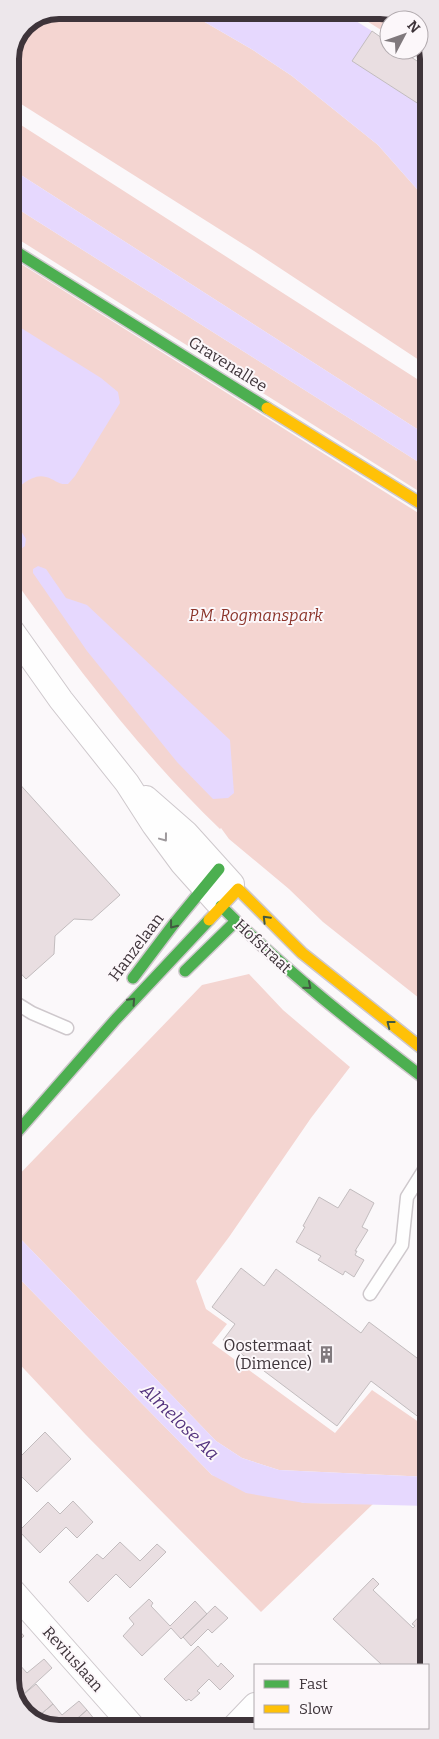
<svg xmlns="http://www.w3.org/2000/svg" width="439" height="1739" font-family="Bitter,serif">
	<rect width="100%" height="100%" fill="#fbf8fa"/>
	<path fill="#f4d5d1" d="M59,10H184L253,50L292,76L378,145L424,197L428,200V366L254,251L10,97V59L25,24Z
		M371,10L389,12L386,33L365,20Z
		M10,118L428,386V436L10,168Z
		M10,204L428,468V497L10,234Z
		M10,257L428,519L429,1006L323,922L289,889L229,839L221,828L220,829C141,753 76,667 13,578L10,571Z
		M249,974L283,1010L350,1067L311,1118L229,1237L196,1281L206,1309L227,1324L212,1343L335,1433L372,1390L429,1429V1477L279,1470L242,1458L216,1441L11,1229V1183L202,985Z
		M11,1270L212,1475L304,1503L373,1504L261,1612L86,1435L11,1355Z"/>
	<path fill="#e6d8fe" d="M184,10H363L356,21L372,31L353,61L428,110V200L424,197L378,145L292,76L253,50Z
		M10,168L428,436V468L10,204Z
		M10,321L101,378L118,392L120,403L75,476L68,484C57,485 55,479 46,477C32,473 20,487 10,494Z
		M10,513L26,539L25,546L21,549C7,541 10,527 10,513Z
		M38,566L46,569L66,598L87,605L230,740L234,793L228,798L213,799L177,762L87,651L33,573V569Z
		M11,1229L216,1441L242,1458L279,1470L429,1477V1506L304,1503L246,1493L212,1475L11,1270Z"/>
	<path fill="#e9dee1" stroke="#c2bcbe" d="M372,31L389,43V50H400L428,68V110L352,61Z
		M16,780L120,895L92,920L74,919L55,936L54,954L26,979L10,962V785Z
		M350,1189L374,1203L362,1227L368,1230L355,1251H357L355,1255L364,1260L354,1277L345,1271L343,1275L318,1260L321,1256L296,1242L305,1227L303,1226L319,1197L338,1208Z
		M241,1268L264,1286L276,1269L361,1333L369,1322L429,1367V1425L371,1381L337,1426L223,1340L235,1324L212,1307Z
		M429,1268V1280L423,1277Z
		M45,1432L71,1459L37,1492L17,1472L11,1478V1455L16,1460L20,1457Z
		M73,1501L93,1522L77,1538L66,1527L40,1553L19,1531L48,1502L60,1514Z
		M120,1542L140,1561L157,1544L166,1552L130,1588L116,1574L88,1602L69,1582L97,1554L103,1559Z
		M373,1578L379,1584L373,1590L413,1628L415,1626L412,1624L429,1606L428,1684V1665H382L333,1619Z
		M149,1599L153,1603L151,1606L170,1626L195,1601L207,1614L181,1639L171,1628L142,1656L123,1636L134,1624L129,1618Z
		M215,1606L228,1618L212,1633L208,1629L191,1646L183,1637Z
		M11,1621L17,1628L11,1633Z
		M17,1628L24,1636L11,1647V1633Z
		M198,1646L218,1667L221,1663L234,1676L220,1690L209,1679L197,1691L200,1693L191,1701L189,1699L186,1701L164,1679Z
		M11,1654L18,1663L11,1669Z
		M44,1659L52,1668L17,1700L11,1689V1669L18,1663L27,1673Z
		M36,1684L53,1704L34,1720L26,1717L17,1700Z
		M79,1701L87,1710L65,1729H53L34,1720L53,1704L62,1715Z
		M87,1710L95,1720L86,1729H65Z"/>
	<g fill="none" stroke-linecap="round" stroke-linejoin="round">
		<defs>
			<path id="lane" d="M11,1000L32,1013L67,1028
				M370,1294L402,1245L407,1197L429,1162"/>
			<path id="street" d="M10,628L61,700L127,783L154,825L182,863L216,901
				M146,798L186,833L232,884
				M11,1589L134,1728
				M233,1728L255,1705"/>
			<path id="fast" d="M10,248L267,408
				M221,906C285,971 357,1027 429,1082
				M185,971L236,921
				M133,978L173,925L219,869
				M11,1139L116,1019L209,920"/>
			<path id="slow" d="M267,408L428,508
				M209,920L238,889L302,953L429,1054"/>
		</defs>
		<use href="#lane" stroke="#cec8cc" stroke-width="15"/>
		<use href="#street" stroke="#cec8cc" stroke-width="26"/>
		<use href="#fast" stroke="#cec8cc" stroke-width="14"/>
		<use href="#slow" stroke="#cec8cc" stroke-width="14"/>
		<use href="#lane" stroke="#fefefe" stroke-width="12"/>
		<use href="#street" stroke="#fefefe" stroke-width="24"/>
		<use href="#fast" stroke="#4caf50" stroke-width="11"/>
		<use href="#slow" stroke="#ffc107" stroke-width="11"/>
	</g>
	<defs><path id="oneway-chevron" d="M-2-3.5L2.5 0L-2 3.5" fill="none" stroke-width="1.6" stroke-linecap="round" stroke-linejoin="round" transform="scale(1.25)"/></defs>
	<use stroke="#9e999c" href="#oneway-chevron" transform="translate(164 838) rotate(53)"/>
	<g stroke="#425941">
		<use href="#oneway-chevron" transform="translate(266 919) rotate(-135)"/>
		<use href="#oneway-chevron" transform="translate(173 925) rotate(128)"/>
		<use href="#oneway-chevron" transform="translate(308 986) rotate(40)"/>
		<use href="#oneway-chevron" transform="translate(132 1001) rotate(-47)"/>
		<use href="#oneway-chevron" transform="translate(390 1024) rotate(-142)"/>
	</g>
	<defs>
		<symbol id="building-bare" viewBox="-9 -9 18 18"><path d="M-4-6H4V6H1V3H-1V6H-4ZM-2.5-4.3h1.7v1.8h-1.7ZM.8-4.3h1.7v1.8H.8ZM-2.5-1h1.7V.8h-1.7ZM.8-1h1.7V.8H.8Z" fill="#80797d" stroke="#fcf7fa" stroke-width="2.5" paint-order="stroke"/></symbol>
	</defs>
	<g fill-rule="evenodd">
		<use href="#building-bare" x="314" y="1342" width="25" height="25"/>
	</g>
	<g text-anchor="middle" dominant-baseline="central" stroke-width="4" stroke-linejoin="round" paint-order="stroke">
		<g font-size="16" fill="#3e343a" stroke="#fcf7fa">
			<text transform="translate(228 364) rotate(32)">Gravenallee</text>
			<text transform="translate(263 946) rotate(43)">Hofstraat</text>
			<text transform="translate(136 947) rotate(-53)">Hanzelaan</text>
			<text transform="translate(73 1659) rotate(48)">Reviuslaan</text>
		</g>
		<g font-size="16" font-style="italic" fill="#8c352b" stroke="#fcf7fa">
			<text x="256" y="615">P.M. Rogmanspark</text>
		</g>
		<g font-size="16" fill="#3e343a" stroke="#fcf7fa" text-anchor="end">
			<text x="312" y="1345">Oostermaat<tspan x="312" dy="18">(Dimence)</tspan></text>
		</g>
		<g font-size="18" font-style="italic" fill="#54347e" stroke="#fcf7fa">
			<text transform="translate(180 1422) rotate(44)">Almelose Aa</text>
		</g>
	</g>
	<path d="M0 0H439V1739H0ZM59 19H380A40 40 0 0 1 420 59V1680A40 40 0 0 1 380 1720H59A40 40 0 0 1 19 1680V59A40 40 0 0 1 59 19Z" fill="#ede7eb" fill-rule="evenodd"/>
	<path fill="none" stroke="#3e343a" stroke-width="6" d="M59 19H380A40 40 0 0 1 420 59V1680A40 40 0 0 1 380 1720H59A40 40 0 0 1 19 1680V59A40 40 0 0 1 59 19Z"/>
	<rect x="254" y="1664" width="175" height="65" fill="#fcf7fa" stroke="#b0a9ad"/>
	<rect x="264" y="1680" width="25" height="8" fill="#4caf50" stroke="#b0a9ad"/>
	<text x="299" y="1689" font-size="15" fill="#3e343a">Fast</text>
	<rect x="264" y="1705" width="25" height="8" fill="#ffc107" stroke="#b0a9ad"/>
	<text x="299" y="1714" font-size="15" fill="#3e343a">Slow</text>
	<g transform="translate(404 35) rotate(49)"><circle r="24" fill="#fcf7fa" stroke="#b0a9ad"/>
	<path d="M0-4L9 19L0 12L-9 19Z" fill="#80797d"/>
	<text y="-8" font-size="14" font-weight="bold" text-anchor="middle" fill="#3e343a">N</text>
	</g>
</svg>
